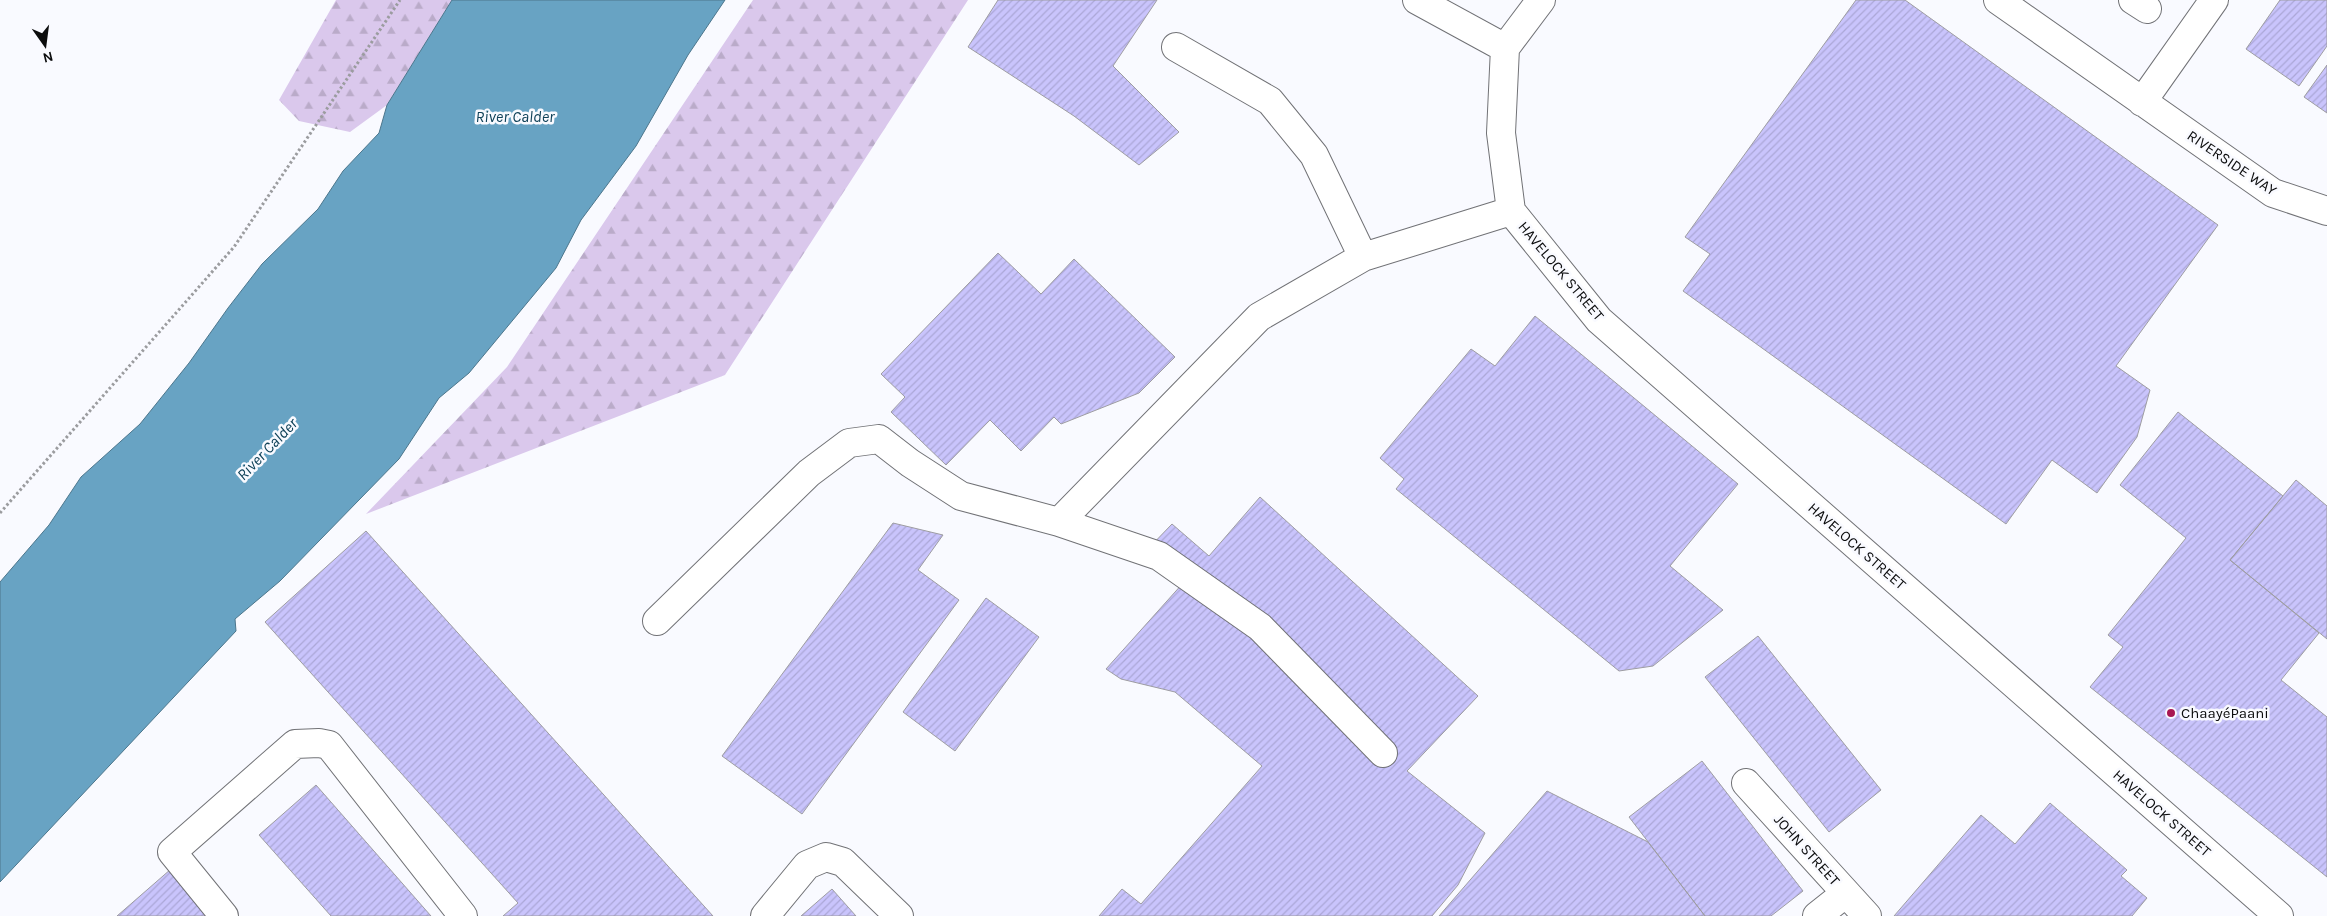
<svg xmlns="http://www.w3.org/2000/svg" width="2327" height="916" font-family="Karla,sans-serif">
	<defs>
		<pattern id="forest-firs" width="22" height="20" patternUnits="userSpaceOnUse" patternTransform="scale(1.25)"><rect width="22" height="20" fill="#dac8ec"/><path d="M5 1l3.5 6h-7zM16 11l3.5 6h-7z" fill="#baabc9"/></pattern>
		<pattern id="building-hatch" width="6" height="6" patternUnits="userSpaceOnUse" patternTransform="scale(1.25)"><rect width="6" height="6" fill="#c9c4fc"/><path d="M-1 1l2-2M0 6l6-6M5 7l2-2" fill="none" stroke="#aba7d7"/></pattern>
	</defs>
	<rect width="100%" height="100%" fill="#f9faff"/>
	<path fill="url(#forest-firs)" d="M336,0H452L387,105L350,132L299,121L279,100Z
		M753,0H968L725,375L366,514L507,367Z"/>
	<path fill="#68a3c3" stroke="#4c768c" d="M452,0H725L688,55L636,146L581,220L556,268L469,373L439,398L399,459L280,581L235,619L236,631L0,882V582L49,525L81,477L140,424L189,363L228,308L262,264L318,209L343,171L379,133L387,105Z"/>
	<path fill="url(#building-hatch)" stroke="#9e9da2" d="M998,0H1157L1113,66L1179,132L1139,165L1074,116L968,47Z
		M1856,0H1905L2218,225L2116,366L2150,390L2137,437L2097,493L2052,460L2006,524L1683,291L1710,254L1685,237Z
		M2280,0H2327V46L2299,86L2246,49Z
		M2327,65V113L2304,97Z
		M998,253L1041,294L1074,259L1175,357L1139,393L1061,424L1054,417L1021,451L990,420L946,465L891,412L905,397L881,374Z
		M1535,316L1738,484L1670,566L1723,610L1653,666L1619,671L1396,489L1404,479L1380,458L1471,349L1495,366Z
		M2178,412L2283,496L2230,560L2319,633L2281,680L2327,717V877L2090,687L2123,647L2108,635L2186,538L2120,485Z
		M2296,480L2327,506V639L2230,560Z
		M1260,497L1478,696L1407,771L1485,833L1458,885L1432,916H1099L1122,889L1141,904L1262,766L1175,692L1121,679L1106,669L1184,582L1147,550L1172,524L1209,556Z
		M893,523L943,535L918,570L959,600L802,814L722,756Z
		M366,531L713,916H503L518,903L265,622Z
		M986,598L1039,637L955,751L903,712Z
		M1758,636L1881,790L1829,832L1705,677Z
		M1702,761L1803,891L1771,916H1705L1629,817Z
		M316,785L431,916H331L259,835Z
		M1547,791L1648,842L1705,916H1439Z
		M2050,803L2127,870L2121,876L2147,898L2132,916H1894L1981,815L2015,844Z
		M171,869L212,916H117Z
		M832,889L856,916H801Z"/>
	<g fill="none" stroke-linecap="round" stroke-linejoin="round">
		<defs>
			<path id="minor" d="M1417,0L1505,48
				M1541,0L1505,48L1501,133L1511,211L1599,320L2279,916
				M1998,0L2273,193L2327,211
				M2133,0L2147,9
				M1176,47L1270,101L1314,155L1363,257
				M2142,102L2214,0
				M1059,522L1159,556L1260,627L1383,753
				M657,621L809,473L849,443L879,439L910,463L961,496L1059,522L1259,317L1363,257L1511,211
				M1746,783L1867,916
				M224,916L172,852L295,744L319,743L329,745L463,916
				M765,916L807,865L826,857L843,862L899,916
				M1817,916L1846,893"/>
		</defs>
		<use href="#minor" stroke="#717276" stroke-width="30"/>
		<path stroke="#9b9c9f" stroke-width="3" stroke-dasharray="2.5 2.5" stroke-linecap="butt" d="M0,513L234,247L400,0"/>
		<use href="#minor" stroke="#fff" stroke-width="28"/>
	</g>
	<circle fill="#a81753" stroke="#f9faff" stroke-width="2" cx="2171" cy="713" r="5"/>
	<g text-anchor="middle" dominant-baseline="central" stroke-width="5" stroke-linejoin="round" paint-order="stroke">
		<g font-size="15" fill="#0b0c0d" stroke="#f9faff">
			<text transform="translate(2232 163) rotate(34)">RIVERSIDE WAY</text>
			<text transform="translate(1561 271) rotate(50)">HAVELOCK STREET</text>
			<text transform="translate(1857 546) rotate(41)">HAVELOCK STREET</text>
			<text transform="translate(2162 813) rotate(41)">HAVELOCK STREET</text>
			<text transform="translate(1807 850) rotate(48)">JOHN STREET</text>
		</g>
		<g font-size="15" fill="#0b0c0d" stroke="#f9faff" text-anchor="start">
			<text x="2181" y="713">ChaayéPaani</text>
		</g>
		<g font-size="16" font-style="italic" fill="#0f4158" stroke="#f9faff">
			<text x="515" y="116">River Calder</text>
			<text transform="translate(267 449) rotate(-46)">River Calder</text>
		</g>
	</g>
	<g transform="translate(45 45) rotate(166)" stroke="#f9faff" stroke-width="4" paint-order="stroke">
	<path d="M0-4L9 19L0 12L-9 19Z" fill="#0b0c0d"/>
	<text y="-8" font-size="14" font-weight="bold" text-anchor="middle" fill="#0b0c0d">N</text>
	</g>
</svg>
